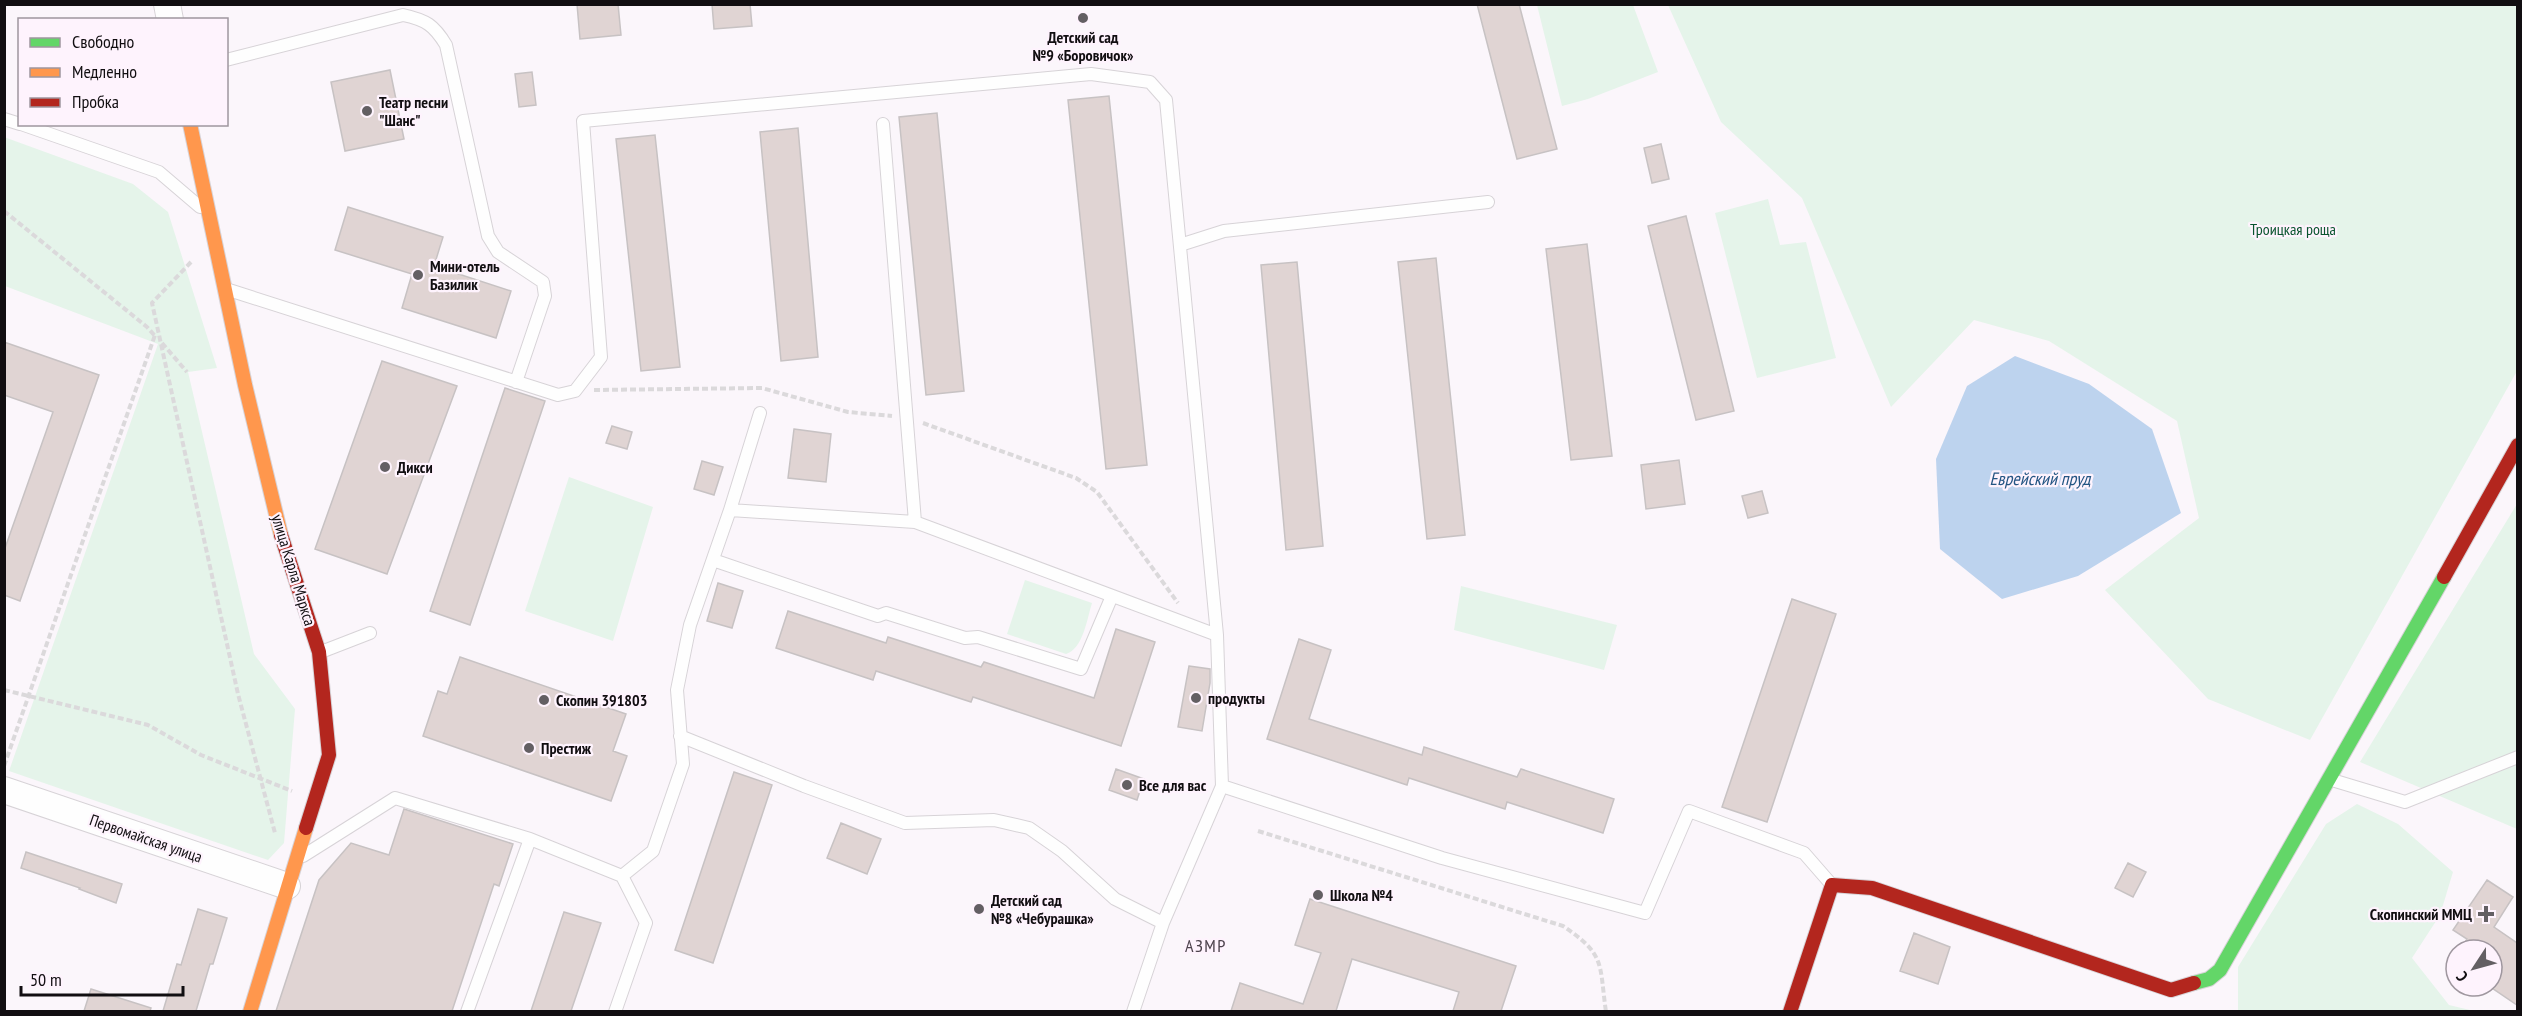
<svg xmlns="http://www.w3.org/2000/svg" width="2522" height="1016" font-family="'PT Sans Narrow',sans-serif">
	<rect width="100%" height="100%" fill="#fbf6fb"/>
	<path fill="#e5f4ea" d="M1537,5H1633L1658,72L1588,99L1562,106Z
		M1668,5H2517V371L2310,740L2208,699L2105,590L2199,518L2177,421L2049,341L1974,320L1891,407L1802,198L1721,122Z
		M4,137L133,184L168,212L217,368L188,372L254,654L295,709L284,843L268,860L9,771L158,344L5,286Z
		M1768,199L1780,245L1806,242L1836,358L1757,378L1715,213Z
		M569,477L653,507L613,641L525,611Z
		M2517,504V829L2360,762Z
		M1025,580L1092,603C1087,619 1083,649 1066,654L1007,634Z
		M1461,586L1617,625L1604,670L1454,630Z
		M2357,804L2398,824L2453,872L2440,915L2412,958L2449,1005L2474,1011L2238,1012V967L2326,824Z"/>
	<path fill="#bdd3ee" d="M2015,356L2089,384L2152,429L2181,513L2078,576L2002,599L1940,549L1936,459L1967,386Z"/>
	<path fill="#e0d4d3" stroke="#c7c2c3" stroke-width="1.5" d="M577,4H618L621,35L580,39Z
		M712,4H750L752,26L714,29Z
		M1477,4H1519L1557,149L1517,159Z
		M390,70L404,139L345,151L331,82Z
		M532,72L536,105L519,107L515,74Z
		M1109,96L1147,465L1106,469L1068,100Z
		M937,113L964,391L926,395L899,117Z
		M798,128L818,357L781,361L760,132Z
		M655,135L680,367L641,371L616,139Z
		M1661,144L1669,179L1652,183L1644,148Z
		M348,207L443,237L434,266L511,291L496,338L402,308L412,274L335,250Z
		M1686,216L1734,411L1696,420L1648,226Z
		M1587,244L1612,456L1571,460L1546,249Z
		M1436,258L1465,535L1427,539L1398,262Z
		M1297,262L1323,546L1286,550L1261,265Z
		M4,342L99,375L20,601L4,595V551L53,412L4,395Z
		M382,361L457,386L387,574L315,549Z
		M505,388L545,401L470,625L430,611Z
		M612,426L632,432L627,449L606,443Z
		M794,429L831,434L826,482L788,478Z
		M1679,460L1685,504L1646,509L1641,465Z
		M702,461L723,467L714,495L694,489Z
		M1762,491L1768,513L1748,518L1742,496Z
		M718,583L743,591L732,628L707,621Z
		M1792,599L1836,614L1767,822L1722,807Z
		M788,611L886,643L888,637L981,667L984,662L1094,698L1116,629L1155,642L1121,746L973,697L971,702L876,671L873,680L776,648Z
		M1299,639L1331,650L1309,719L1422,755L1424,747L1517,777L1521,769L1614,799L1603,833L1507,802L1505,809L1409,778L1407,785L1267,739Z
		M460,657L626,714L613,751L627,756L611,801L423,736L438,691L447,694Z
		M1189,666L1210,669V683L1202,731L1178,727Z
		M1116,769L1144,779L1137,800L1109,790Z
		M734,772L772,785L713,963L675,950Z
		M404,809L513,844L499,886L494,884L452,1011H276L319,880L351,843L389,855Z
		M841,823L881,839L867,874L827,858Z
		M26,852L122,884L116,903L79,889L80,888L21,868Z
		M2128,863L2146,872L2133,897L2115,888Z
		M2487,880L2513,897L2494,927L2517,943V1005L2492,988V950H2460L2467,939L2453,930Z
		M1310,899L1516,966L1501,1011H1453L1459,992L1352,959L1336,1011H1231L1240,983L1303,1004L1321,953L1295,945Z
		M198,909L227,918L213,964H210L196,1011H163L177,964L181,965Z
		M564,912L601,923L571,1011H531Z
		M1914,933L1950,947L1938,984L1900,971Z
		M91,989L151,1008L150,1011H84Z"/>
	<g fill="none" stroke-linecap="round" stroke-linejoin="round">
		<defs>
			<path id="lane" d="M226,60L403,15C426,20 434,25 446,45L488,236L498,252L543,282L545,296L516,382
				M4,119L20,124
				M21,124L159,172L200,207
				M883,124L915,522
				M1180,245L1224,231L1488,202
				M229,290L558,395L575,391L601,357L583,121L1091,74L1150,82L1166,100L1217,635L1222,786L1442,858L1645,913L1689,811L1804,853L1831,884
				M730,510L760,413
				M713,560L878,616L886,613L965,638L978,637L1081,669L1112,596
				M321,652L370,633
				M680,736L804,786L905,823L994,820L1029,828L1062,851L1115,899L1163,923
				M2332,780L2405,802L2518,757
				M530,839L622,876L653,851L683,764L677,690L690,625L730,510L915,522L1217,635
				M303,856L395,798L530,839L467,1012
				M615,1012L646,923L622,876
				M1133,1012L1163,923L1222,786"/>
			<path id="street" d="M167,4L170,20
				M4,790L287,886"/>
			<path id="fast" d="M2194,983L2209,979L2220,970L2444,577"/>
			<path id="slow" d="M190,124L245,385L281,535
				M250,1012L306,828"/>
			<path id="jam" d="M281,535L319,652L329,755L306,828
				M2444,577L2518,445
				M1790,1012L1832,885L1872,888L2171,990L2194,983"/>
		</defs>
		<use href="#lane" stroke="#d7d3d7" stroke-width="14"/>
		<use href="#street" stroke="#d7d3d7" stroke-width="28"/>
		<use href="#fast" stroke="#d7d3d7" stroke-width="16"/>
		<use href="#slow" stroke="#d7d3d7" stroke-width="16"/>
		<use href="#jam" stroke="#d7d3d7" stroke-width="16"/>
		<path stroke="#dbd9db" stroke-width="4" stroke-dasharray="6 3" stroke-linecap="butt" d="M4,211L147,327L155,336
			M191,262L152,303L238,694L275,833
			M162,343L187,372
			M594,390L762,388L848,412L892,416
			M923,423L1076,478L1097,492L1178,603
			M4,690L148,725L201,755L292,791
			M4,766L155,335
			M1258,831L1563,926C1606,955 1599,963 1606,1012"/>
		<use href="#lane" stroke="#fefefe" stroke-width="12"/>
		<use href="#street" stroke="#fefefe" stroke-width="26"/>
		<use href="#fast" stroke="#63d668" stroke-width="14"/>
		<use href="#slow" stroke="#ff974d" stroke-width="14"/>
		<use href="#jam" stroke="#b3261e" stroke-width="14"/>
	</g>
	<g fill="#635f63" stroke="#fef3fd" stroke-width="2">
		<circle cx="1083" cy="18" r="6"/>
		<circle cx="367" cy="111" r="6"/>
		<circle cx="418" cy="275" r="6"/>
		<circle cx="385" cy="467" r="6"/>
		<circle cx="1196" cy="698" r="6"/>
		<circle cx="544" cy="700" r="6"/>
		<circle cx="529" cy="748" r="6"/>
		<circle cx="1127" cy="785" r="6"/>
		<circle cx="1318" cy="895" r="6"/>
		<circle cx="979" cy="909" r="6"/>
		<path d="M2483 905h6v6h6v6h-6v6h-6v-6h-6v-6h6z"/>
	</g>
	<g text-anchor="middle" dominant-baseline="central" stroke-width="4.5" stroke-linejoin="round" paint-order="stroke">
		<g font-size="16" font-weight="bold" fill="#110e11" stroke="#fef3fd" text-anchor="start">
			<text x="1083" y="37" text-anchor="middle">Детский сад<tspan x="1083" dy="18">№9 «Боровичок»</tspan></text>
			<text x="379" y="102">Театр песни<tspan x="379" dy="18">"Шанс"</tspan></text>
			<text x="430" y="266">Мини-отель<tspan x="430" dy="18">Базилик</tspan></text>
			<text x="397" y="467">Дикси</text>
			<text x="1208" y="698">продукты</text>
			<text x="556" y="700">Скопин 391803</text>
			<text x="541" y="748">Престиж</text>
			<text x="1139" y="785">Все для вас</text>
			<text x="1330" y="895">Школа №4</text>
			<text x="991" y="900">Детский сад<tspan x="991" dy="18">№8 «Чебурашка»</tspan></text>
			<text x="2472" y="914" text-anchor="end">Скопинский ММЦ</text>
		</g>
		<g font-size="16" fill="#09542e" stroke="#fef3fd">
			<text x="2293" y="229">Троицкая роща</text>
		</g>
		<g font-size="16" fill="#110e11" stroke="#fef3fd">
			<text transform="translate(294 570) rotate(73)">улица Карла Маркса</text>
			<text transform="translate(146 838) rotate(19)">Первомайская улица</text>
		</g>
		<g font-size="18" font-style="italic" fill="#245583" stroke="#fef3fd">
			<text x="2040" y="478">Еврейский пруд</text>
		</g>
		<g font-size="18" letter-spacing="1.5" fill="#4c434c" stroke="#fef3fd">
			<text x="1206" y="945">АЗМР</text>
		</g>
	</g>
	<rect width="2522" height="1016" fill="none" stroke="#110e11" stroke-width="12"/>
	<rect x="18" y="18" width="210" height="108" fill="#fef3fd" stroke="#9f979f" stroke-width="1.5"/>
	<rect x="30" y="38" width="30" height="9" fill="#63d668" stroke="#9f979f" stroke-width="1.5"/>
	<text x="72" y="48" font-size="18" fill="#110e11">Свободно</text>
	<rect x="30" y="68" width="30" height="9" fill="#ff974d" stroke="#9f979f" stroke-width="1.5"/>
	<text x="72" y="78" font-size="18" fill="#110e11">Медленно</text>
	<rect x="30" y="98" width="30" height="9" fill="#b3261e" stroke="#9f979f" stroke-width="1.5"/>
	<text x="72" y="108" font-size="18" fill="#110e11">Пробка</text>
	<g transform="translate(2474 968) rotate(234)"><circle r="28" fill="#fef3fd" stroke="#9f979f" stroke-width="1.5"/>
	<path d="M0-4.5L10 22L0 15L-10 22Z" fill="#635f63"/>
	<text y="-9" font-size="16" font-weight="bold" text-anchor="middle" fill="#110e11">С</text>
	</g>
	<path d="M21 986v9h162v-9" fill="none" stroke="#110e11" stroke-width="3"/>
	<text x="30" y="986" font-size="18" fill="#110e11" stroke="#fef3fd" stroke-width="4.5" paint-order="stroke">50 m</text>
</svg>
